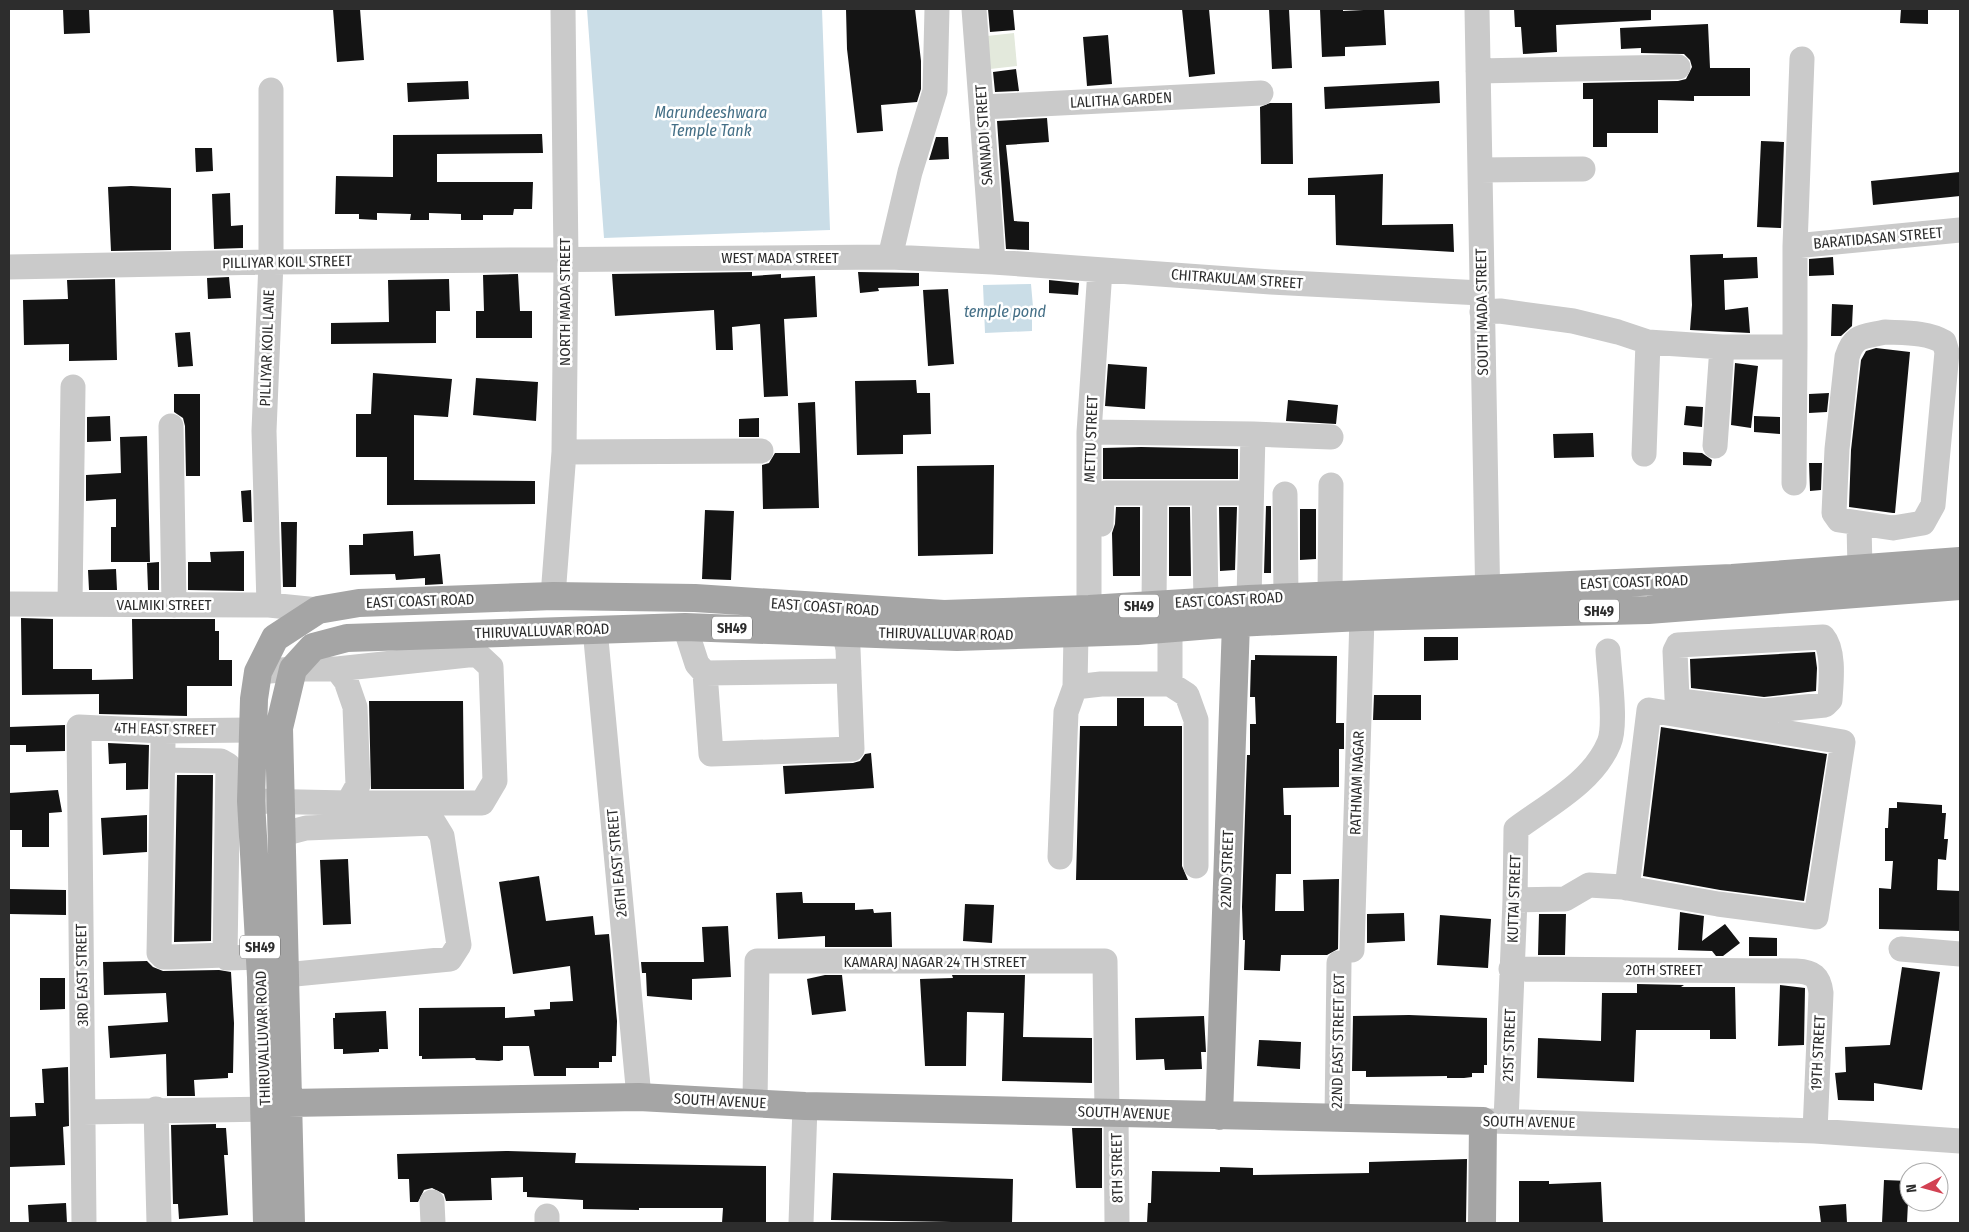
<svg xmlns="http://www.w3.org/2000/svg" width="1969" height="1232" font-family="'Fira Sans Condensed',sans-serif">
	<rect width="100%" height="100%" fill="#fff"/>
	<path fill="#e3e9dc" d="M1014,33L1017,66L990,69L987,36Z"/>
	<path fill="#cadde7" d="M587,9H822L830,230L604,238Z
		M1031,284L1033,307L1025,308V315H1032V331L985,333L983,285Z"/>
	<path fill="#141414" d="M63,9H89L90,33L64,34Z
		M333,9H360L364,60L337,62Z
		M846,9H915L921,61V89L917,102L881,105L883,131L857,133L847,49Z
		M988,9H1013L1015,30L990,32Z
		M1182,9H1209L1215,74L1189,77Z
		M1269,9H1289L1292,68L1272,69Z
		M1320,9H1343V11L1384,9L1386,45L1345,47V56L1322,57Z
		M1514,9H1651V20L1556,25L1557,52L1523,54L1521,27H1515Z
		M1901,9H1928V24L1900,23Z
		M1708,24L1710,68H1750V96H1694V101L1658,100V133H1607V147H1593V99H1583V83L1678,81L1686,79L1692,67L1690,60L1684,54L1641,53V48L1621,49L1620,28Z
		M1108,35L1112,84L1087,86L1083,37Z
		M1016,69L1019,91L995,92L993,72Z
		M468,81L469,99L408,102L407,83Z
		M1439,81L1440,103L1325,109L1324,87Z
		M1270,103H1292L1293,164H1261L1260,107Z
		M1047,118L1049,142L1006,145L1014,221L1029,222V250L1006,249L997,121Z
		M542,134L543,153L437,154V182H533L532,209H514L513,215H483V220H461V214L429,213V220H410L411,214L377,213V220L359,219V214H335L336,176L393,177V135Z
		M936,137H948L949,159L929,160Z
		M1761,141L1784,142L1781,228L1757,227Z
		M195,148H212L213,171L196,172Z
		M1960,172V196L1873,205L1871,181Z
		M1383,174L1382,225L1453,224L1454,252L1336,245L1335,195H1308V178Z
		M131,186L171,188V250L111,251L108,187Z
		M230,193L231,226L243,225V248L214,249L212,194Z
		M1723,254V258L1757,257L1758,278L1724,280L1725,310L1748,307L1750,333L1690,330L1692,305L1690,255Z
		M1833,257L1834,275L1809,276V259Z
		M752,272V276L781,274V278L815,276L817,317L784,319L788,396L764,397L760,324L732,327L733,350H716L714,310L615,316L612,274Z
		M858,272L919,273V286L878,288L879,291L860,293Z
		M518,274L520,311H532V338H476V311H484L483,275Z
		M229,277L231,298L208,299L207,278Z
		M115,279L117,360L69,361V344L24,345L23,300L68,299L67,280Z
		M449,279L450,311H436V343L331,344V323L389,322L388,280Z
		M1049,280L1079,283L1078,295L1049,293Z
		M948,289L954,364L928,366L923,290Z
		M1832,304L1853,305L1852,326L1841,336H1831Z
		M190,332L193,366L178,367L175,333Z
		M1876,348L1910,352L1895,513H1893L1849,507L1851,450L1861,360L1866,351Z
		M1735,363L1758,366L1751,428L1731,425Z
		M1108,364L1147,367L1145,409L1105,406Z
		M373,373L452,379L448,417L414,415V480L535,481V504L387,505V457H356V414H371Z
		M476,378L538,382L536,421L473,415Z
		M916,380L917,393H930L931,434L903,435V454L857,455L855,381Z
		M1829,393L1827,412L1809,413V394Z
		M174,394H200V476H186L185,426L183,418L174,412Z
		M1288,400L1338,405L1336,424L1286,421Z
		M815,402L819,508L763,509L762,465L769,463L775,453H800L798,403Z
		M1686,406L1703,407L1702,427L1684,425Z
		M110,416L111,441L87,442V417Z
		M1754,416L1780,417V434L1754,432Z
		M759,418V437H739V419Z
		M1593,433L1594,457L1554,458L1553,434Z
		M147,436L150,562H111V527H116V499L86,501V475L121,473L120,437Z
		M1141,447L1238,449V479H1103V448Z
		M1683,452L1702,453L1712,460L1711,466L1683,465Z
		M1809,463H1822L1821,490L1810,491Z
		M994,465L993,554L918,556L917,466Z
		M251,490L252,522H243L241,491Z
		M1266,506H1271V573H1264Z
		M1116,507H1140V576H1113L1112,533L1115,524Z
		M1169,507H1190L1191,576H1169Z
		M1219,507H1237L1235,570L1220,571Z
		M1300,509H1316V559L1300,560Z
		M705,510L734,511L731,580L702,579Z
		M281,522H297L296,587H283Z
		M413,531L414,556L440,554L443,584L425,585V578L396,580L395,574L350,575L349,545H363V534Z
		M244,551V591L188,590V562H211L210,552Z
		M159,562V590H148L147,563Z
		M116,569L117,590H89L88,570Z
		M21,618L53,619V669H92V680L133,679L132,619H215V631H219V660H232V686H187V716L99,714V694L22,695Z
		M1424,637H1458V660L1424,661Z
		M1815,652L1817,668L1816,691L1764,697L1691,688L1690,659Z
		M1255,655L1337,656L1336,723H1344V749H1339V787L1283,788L1284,815H1291V874H1276L1275,911H1304L1303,880L1339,879L1338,949L1327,955H1281L1280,971L1244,970L1245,940H1243L1242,907L1247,755H1250V724H1256L1255,697H1250L1251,660H1255Z
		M1374,695H1421V720H1373Z
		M1117,698H1144V726H1182V866L1188,880H1076L1080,726H1117Z
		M369,701H463L464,789H371Z
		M65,725V751L26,752V745H9V727Z
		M1661,727L1827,754L1804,901L1720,890L1643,876Z
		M108,743L149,745L148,789L126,790V763L109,764Z
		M871,753L874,788L785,794L783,766L853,763L860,761L865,754Z
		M177,775H213L211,941L174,942Z
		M58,790L62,812L49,813V847H22V830H9V793Z
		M1897,802L1942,805V813H1946L1944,839H1948L1946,860L1938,859L1937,890L1960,891V931L1879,929V888L1891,889L1893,861H1885V828H1888L1889,808H1897Z
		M147,815V852L103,855L101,818Z
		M348,859L351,924L323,925L320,860Z
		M539,876L546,921L593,916L595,935L609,934L617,1021L616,1056H612V1062H599V1068H566V1076H534L529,1046H503V1060L499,1061L476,1060L475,1058L422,1059V1056H419V1008L505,1007V1018L535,1016L534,1010L550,1009V1002L573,1001L570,966L513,974L499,882Z
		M9,889L66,890V915L9,914Z
		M802,892L803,903H855V910L873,909L874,913L891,912L892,947H825V936L778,939L776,893Z
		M965,904L994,905L992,943L963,941Z
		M1680,912L1704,916L1702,941L1725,924L1740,943L1723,956H1716L1712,951L1678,950Z
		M1404,913L1405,941L1367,943V914Z
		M1539,914H1566L1565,955H1538Z
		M1440,915L1491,919L1488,968L1437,965Z
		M728,926L731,977L692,979V1000L647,996L646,973H642L641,962H704L702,927Z
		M1749,937L1777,938V956H1749Z
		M147,961L153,967L163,971L219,970L231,972L234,1023L233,1073H228V1078L194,1080L195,1096H167L166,1054L110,1058L108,1026L168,1022L166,993L104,995L103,962Z
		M1902,967L1940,972L1922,1090L1874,1083V1101L1838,1100L1835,1073L1846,1072L1845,1047L1890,1045Z
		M825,975H842L846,1011L812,1015L807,979Z
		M952,975H1025L1023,1037L1092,1038V1083L1002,1081L1004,1013L967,1012L966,1066H925L920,979L953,978Z
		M40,978H65V1009L40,1010Z
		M1637,984L1684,985L1681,987H1735L1736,1039H1710V1030H1636L1634,1082L1537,1078L1538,1038L1601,1041L1602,993H1637Z
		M1780,985L1805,988L1804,1045L1778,1046Z
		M386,1011L388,1049H379V1052L343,1054V1049H334L333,1018H335V1013Z
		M1409,1015L1487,1018V1065H1484V1073H1472V1077L1464,1078H1447V1076L1366,1077V1071H1352L1353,1016Z
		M1204,1016L1206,1052H1201L1202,1069L1165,1070L1164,1059L1136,1060L1135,1018Z
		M1259,1040L1301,1042L1300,1069L1257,1066Z
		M68,1067L69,1126L63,1127L65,1165L9,1167V1117L36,1116L35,1103H44L42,1069Z
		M216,1124V1128H226L228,1155H224L228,1215L179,1219L178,1204H173L171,1125Z
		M1072,1128H1102V1188H1076Z
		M506,1151L576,1153L575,1163L766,1166V1223H722L723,1208H639V1210L583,1209V1200L527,1197V1192H523V1177L491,1178L492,1200L446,1201L444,1194L432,1188L424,1190L418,1202H410L409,1179H398L397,1154Z
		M1467,1159L1466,1223H1147L1148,1203H1151L1152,1171L1220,1172V1167L1253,1168V1175L1369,1173V1162Z
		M833,1173L1013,1179L1012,1223L831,1220Z
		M1884,1180L1909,1181L1907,1223H1882Z
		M1519,1181H1549V1184L1601,1182L1603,1223H1519Z
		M66,1203L67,1223H29L28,1205Z
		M1846,1204L1847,1223H1821L1819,1206Z"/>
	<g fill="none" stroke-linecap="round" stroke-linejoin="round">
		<path stroke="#cacaca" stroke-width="25" d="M974,9L993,262
			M1477,9L1488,609
			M1478,71L1678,67
			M982,107L1261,93
			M1480,170L1583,169
			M1795,246L1960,230
			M890,257L910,172L935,91L937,9
			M9,267L271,262L890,257L993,262L1271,282L1481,293
			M1482,312L1500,311L1573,321L1618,332L1648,342L1722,347H1795V246L1802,59
			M1885,332C1905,333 1927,332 1944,342L1947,352L1933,505L1923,523L1893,528L1839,520L1834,513L1837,449L1847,357C1854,334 1863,337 1885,332Z
			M171,426L174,605
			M1089,432L1253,434L1331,437
			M1715,446L1722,347
			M564,452L761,451
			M1644,454L1648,342
			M1794,483L1795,347
			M1204,493L1206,602
			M1285,494L1286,597
			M1101,524L1102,495L1106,493H1251
			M1859,524L1860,569
			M1330,595L1331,485
			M553,596L564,452L566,260L563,9
			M1249,599L1253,434
			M9,604L269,605L318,610
			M70,604L73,387
			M269,605L264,431L271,262V90
			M1154,605L1155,493
			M1089,609V432L1100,270
			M685,627L697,664L705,673L711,754L852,749L848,649L844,632
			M1170,628V684
			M595,629L639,1097
			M1823,637C1835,651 1831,683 1830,700L1825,705L1764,711L1680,701L1677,698L1675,651L1678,645Z
			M337,669L477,654L491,667L495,781L482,803H348
			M705,673L849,671
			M1075,687L1076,633
			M163,743L159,953L163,957H170L225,955
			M163,760L221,761L228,765L225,955L227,958L260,957
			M251,801L348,803L358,785L355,707L346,681L337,669H293L258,672
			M1060,857L1066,712L1075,687L1101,684H1170L1187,695L1196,720V866
			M1515,900L1565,899L1589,885L1622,887L1718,904L1816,917L1843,742L1649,710L1627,888
			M1901,949L1960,954
			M1352,950L1362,617
			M1511,969L1796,971C1813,972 1819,976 1821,993L1815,1131
			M264,977L450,959L459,945L442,836L434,823L306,828L283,834
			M755,1103L757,961H1105L1107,1112
			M156,1109L159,1223
			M83,1112L265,1109
			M1116,1114L1117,1223
			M1337,1118L1339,963
			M1491,1121L1815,1131L1960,1141
			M1506,1121L1515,900L1516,829C1548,805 1593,782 1609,743C1617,725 1609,672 1608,651
			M432,1202L433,1223
			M84,1223L79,727L163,731L251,730
			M547,1223V1216
			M801,1223L805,1106"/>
		<path stroke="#a5a5a5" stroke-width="28" d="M288,1103L639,1097L805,1106L1483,1121L1482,1223
			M1219,1116L1236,623
			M267,1223L261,977L251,801L254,699L258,672L275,638L318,610L359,603L553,596L695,598L944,614L1089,609L1249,599L1732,578L1960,561
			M291,1223L279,728L293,669L313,647L347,638L685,627L957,637L1137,631L1236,623L1362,617L1648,610L1960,586"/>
	</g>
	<g text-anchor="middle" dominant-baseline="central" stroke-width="5" stroke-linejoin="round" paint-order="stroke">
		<g fill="#fff" stroke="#6c6c6c" stroke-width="1">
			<rect x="1119" y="594.5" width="40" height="23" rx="4"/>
			<rect x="1579" y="599.5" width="40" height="23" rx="4"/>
			<rect x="712" y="616.5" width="40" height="23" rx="4"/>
			<rect x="240" y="935.5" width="40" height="23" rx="4"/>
		</g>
		<g font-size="14" font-weight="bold" fill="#2d2d2d">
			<text x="1139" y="606">SH49</text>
			<text x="1599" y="611">SH49</text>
			<text x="732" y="628">SH49</text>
			<text x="260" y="947">SH49</text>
		</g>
		<g font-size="15" fill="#2d2d2d" stroke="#fff">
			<text transform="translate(1121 100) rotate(-3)">LALITHA GARDEN</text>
			<text transform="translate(984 135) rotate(-94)">SANNADI STREET</text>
			<text transform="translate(1878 238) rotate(-5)">BARATIDASAN STREET</text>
			<text x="780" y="258">WEST MADA STREET</text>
			<text transform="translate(287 262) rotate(-1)">PILLIYAR KOIL STREET</text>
			<text transform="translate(1237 279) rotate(4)">CHITRAKULAM STREET</text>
			<text transform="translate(565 302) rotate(-90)">NORTH MADA STREET</text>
			<text transform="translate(1482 312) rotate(-91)">SOUTH MADA STREET</text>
			<text transform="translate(267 348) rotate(-88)">PILLIYAR KOIL LANE</text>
			<text transform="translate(1091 439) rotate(-88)">METTU STREET</text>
			<text transform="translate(1634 582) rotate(-2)">EAST COAST ROAD</text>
			<text transform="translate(1229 600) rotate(-3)">EAST COAST ROAD</text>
			<text transform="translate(420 601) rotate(-2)">EAST COAST ROAD</text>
			<text x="164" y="605">VALMIKI STREET</text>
			<text transform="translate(825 607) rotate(4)">EAST COAST ROAD</text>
			<text transform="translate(542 631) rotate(-2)">THIRUVALLUVAR ROAD</text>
			<text transform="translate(946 634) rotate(1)">THIRUVALLUVAR ROAD</text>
			<text transform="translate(165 729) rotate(1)">4TH EAST STREET</text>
			<text transform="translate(1357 783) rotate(-88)">RATHNAM NAGAR</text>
			<text transform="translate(617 863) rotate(-95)">26TH EAST STREET</text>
			<text transform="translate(1227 869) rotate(-88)">22ND STREET</text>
			<text transform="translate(1514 899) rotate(-88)">KUTTAI STREET</text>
			<text x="935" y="962">KAMARAJ NAGAR 24 TH STREET</text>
			<text x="1664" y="970">20TH STREET</text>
			<text transform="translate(82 975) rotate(-91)">3RD EAST STREET</text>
			<text transform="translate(263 1038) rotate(-92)">THIRUVALLUVAR ROAD</text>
			<text transform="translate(1338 1041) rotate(-89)">22ND EAST STREET EXT</text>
			<text transform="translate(1509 1045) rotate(-88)">21ST STREET</text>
			<text transform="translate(1818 1053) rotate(-87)">19TH STREET</text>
			<text transform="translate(720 1101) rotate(3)">SOUTH AVENUE</text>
			<text transform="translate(1124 1113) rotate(2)">SOUTH AVENUE</text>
			<text transform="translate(1529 1122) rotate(1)">SOUTH AVENUE</text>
			<text transform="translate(1117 1168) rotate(-91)">8TH STREET</text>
		</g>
		<g font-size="16" font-style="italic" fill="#446f86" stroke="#fff">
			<text x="711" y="112">Marundeeshwara<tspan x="711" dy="18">Temple Tank</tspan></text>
			<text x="1005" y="311">temple pond</text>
		</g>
	</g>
	<rect width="1969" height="1232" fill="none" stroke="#2d2d2d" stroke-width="20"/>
	<g transform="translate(1924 1187) rotate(264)"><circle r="24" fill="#ffffff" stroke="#ababab"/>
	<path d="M0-4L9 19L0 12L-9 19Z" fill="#d24152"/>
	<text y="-8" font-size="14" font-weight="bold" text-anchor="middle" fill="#2d2d2d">N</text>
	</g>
</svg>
